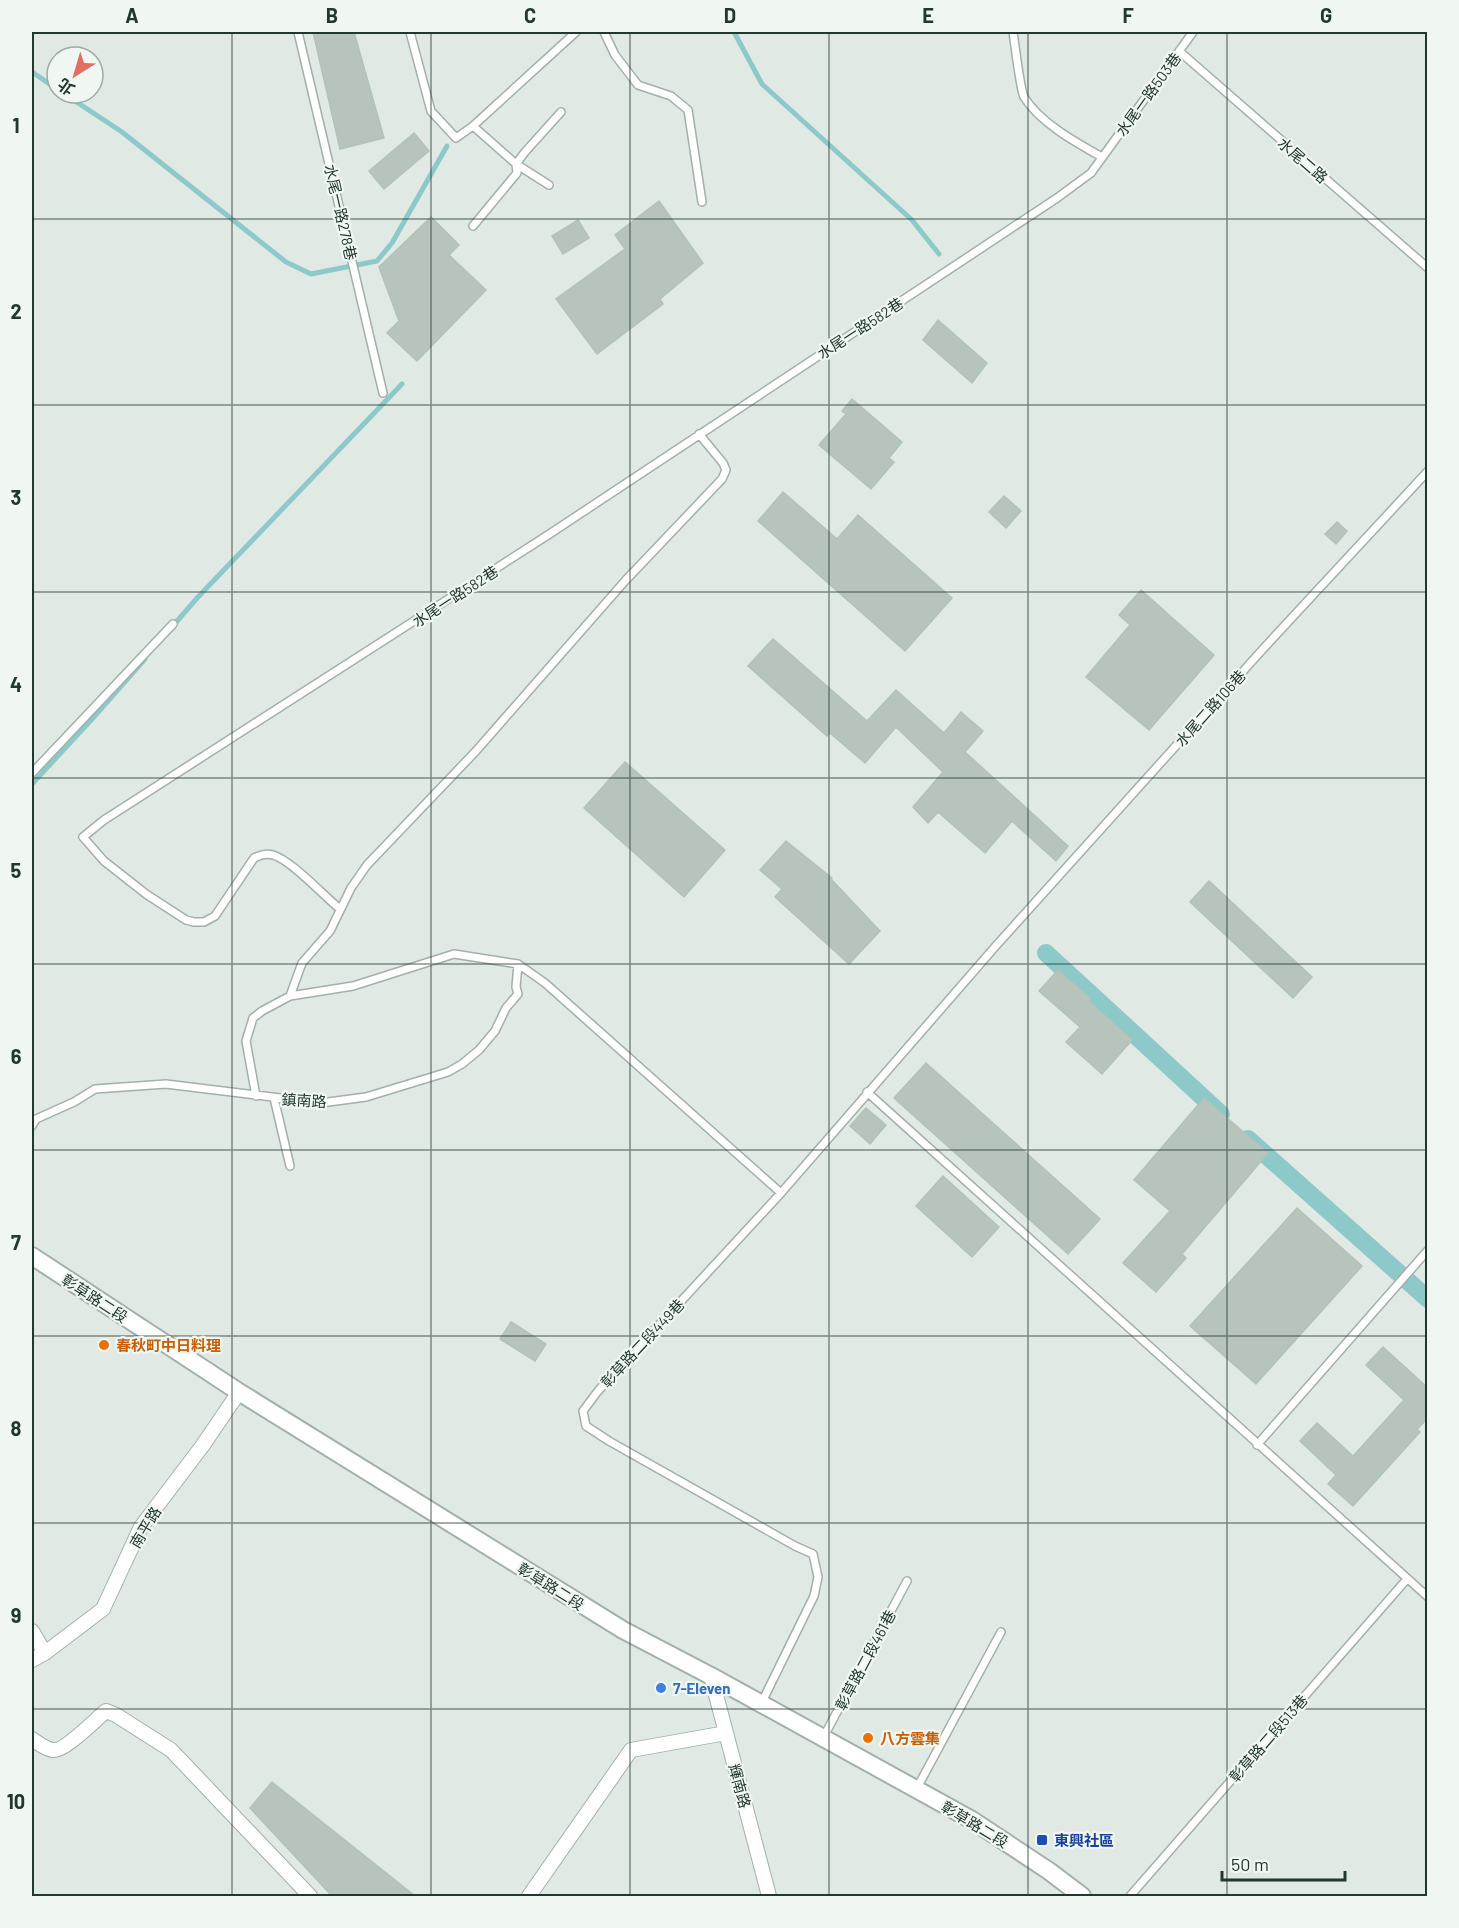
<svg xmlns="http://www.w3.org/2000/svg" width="1459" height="1928" font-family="Barlow,'Noto Sans TC',sans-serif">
	<rect width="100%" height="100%" fill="#e0e9e4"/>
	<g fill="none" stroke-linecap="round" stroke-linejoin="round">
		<path stroke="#8dc9c9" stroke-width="5" d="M734,32L762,84L912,220L939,254
			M32,72L57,89
			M63,93L122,132L286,262L311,274L377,261L392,243L447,146
			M172,627L198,597L402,384
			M32,784L93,718L145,659"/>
		<path stroke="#8dc9c9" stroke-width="18" d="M1046,953L1221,1114
			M1248,1139L1428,1299"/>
	</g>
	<path fill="#b6c4bc" stroke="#b3c2b9" stroke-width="1.5" d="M313,32H354L384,138L340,149Z
		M414,133L429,151L384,189L369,171Z
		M659,201L703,263L660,299L663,304L597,354L556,299L625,249L615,235Z
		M431,217L459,245L449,255L486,290L417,361L387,333L399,321L379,267Z
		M578,220L589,238L563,254L552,236Z
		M938,320L987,363L972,383L923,340Z
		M852,399L902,442L889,458L894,462L871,489L819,445L846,414L842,411Z
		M783,492L837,539L858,515L952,598L905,651L758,521Z
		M1004,496L1021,511L1006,528L989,512Z
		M1337,522L1347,531L1336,544L1325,534Z
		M1141,590L1214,655L1149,730L1086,677L1130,625L1119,615Z
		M773,639L867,721L896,690L944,733L961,712L983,731L965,752L1068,846L1056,861L1012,821L985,853L938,812L928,823L913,807L943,772L896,727L865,763L830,733L827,736L748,666Z
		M625,762L725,850L684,897L584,808Z
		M786,841L832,878L831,879L880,931L849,964L775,897L782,889L760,870Z
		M1209,881L1312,977L1293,998L1190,902Z
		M1058,970L1091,999L1089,1001L1132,1040L1102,1074L1066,1042L1080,1027L1039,991Z
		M926,1063L1100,1219L1068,1254L894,1098Z
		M1204,1098L1268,1153L1182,1254L1186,1258L1156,1292L1123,1263L1170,1211L1134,1180Z
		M866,1108L886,1125L870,1144L850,1126Z
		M943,1176L999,1227L972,1257L916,1206Z
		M1297,1208L1362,1266L1256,1384L1190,1326Z
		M511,1322L546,1344L535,1361L500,1339Z
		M1383,1347L1428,1388V1418L1417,1429L1420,1432L1353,1506L1328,1484L1336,1475L1300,1441L1317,1423L1353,1456L1404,1400L1366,1365Z
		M272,1782L415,1896H332L250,1808Z"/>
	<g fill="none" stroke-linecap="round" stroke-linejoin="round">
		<defs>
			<path id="service" d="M298,32L383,393
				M410,32L431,111L456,138L473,126L576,32
				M604,32L615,55L638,85L671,96L688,110L702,202
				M1013,32C1015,44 1020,89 1024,97C1040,123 1077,143 1102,157
				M1179,51L1428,268
				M473,126L516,164L549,185
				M473,226L517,173L516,164L525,152L561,112
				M32,773L173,624
				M340,909C324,896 291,860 273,855C266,853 260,855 254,858L215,916L204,922H194L186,920L146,894L104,861L83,837L104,820L548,535L1057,198L1091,173L1193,32
				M290,996L302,963L330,931L351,888L367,865L476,751L625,581L722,479L726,470L723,463L699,434
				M867,1092L1428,1597
				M256,1096L246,1041L253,1018L262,1011L290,996L353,986L454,954L518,964L545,983L781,1193
				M274,1098L290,1166
				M32,1126L36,1119L74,1102L95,1089L166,1084L321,1103L366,1097L448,1072L462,1064L479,1050L495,1031L506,1008L518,994L516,987L518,964
				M1257,1445L1428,1250
				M761,1704L814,1596L818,1577L813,1554L795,1546L609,1441L586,1426L583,1411L598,1391L781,1193L994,948L1263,649L1428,471
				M823,1738L907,1581
				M917,1788L1001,1632
				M1130,1896L1407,1579"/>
			<path id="minor" d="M32,1631L45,1653
				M32,1660L45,1653L103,1609L141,1527L203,1445L239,1392
				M711,1676L769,1896
				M32,1739C38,1743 45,1749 53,1750C64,1752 96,1719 106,1711L116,1715L171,1750L310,1896
				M529,1896L631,1750L726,1733"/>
			<path id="tertiary" d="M32,1256L239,1392L623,1630L711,1676L972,1820L1049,1871L1082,1896"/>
		</defs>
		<use href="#service" stroke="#a3b0aa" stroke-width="10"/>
		<use href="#minor" stroke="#a3b0aa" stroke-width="16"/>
		<use href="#tertiary" stroke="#a3b0aa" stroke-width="20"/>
		<use href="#service" stroke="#fff" stroke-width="7"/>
		<use href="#minor" stroke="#fff" stroke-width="14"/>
		<use href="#tertiary" stroke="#fff" stroke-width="16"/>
	</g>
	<path fill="none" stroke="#22382e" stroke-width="1.5" stroke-opacity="0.55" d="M232,32V1896M431,32V1896M630,32V1896M829,32V1896M1028,32V1896M1227,32V1896M32,219H1428M32,405H1428M32,592H1428M32,778H1428M32,964H1428M32,1150H1428M32,1336H1428M32,1523H1428M32,1709H1428"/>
	<g fill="#e8710a" stroke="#f0f6f2" stroke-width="2">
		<circle cx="104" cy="1345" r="6"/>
		<circle cx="868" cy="1738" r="6"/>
	</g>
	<circle fill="#3f7fe0" stroke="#f0f6f2" stroke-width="2" cx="661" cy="1688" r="6"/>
	<rect fill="#1a4fb4" stroke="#f0f6f2" stroke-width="2" x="1036" y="1834" width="12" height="12" rx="3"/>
	<g text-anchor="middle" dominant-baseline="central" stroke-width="4.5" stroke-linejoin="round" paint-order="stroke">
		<g font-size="15" fill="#22382e" stroke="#f0f6f2">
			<text transform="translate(1148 94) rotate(-54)">水尾一路503巷</text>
			<text transform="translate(1303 160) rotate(41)">水尾二路</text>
			<text transform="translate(341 212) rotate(77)">水尾一路278巷</text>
			<text transform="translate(860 328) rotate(-33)">水尾一路582巷</text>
			<text transform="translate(455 596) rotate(-33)">水尾一路582巷</text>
			<text transform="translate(1210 708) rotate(-48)">水尾二路106巷</text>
			<text transform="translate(304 1100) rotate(3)">鎮南路</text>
			<text transform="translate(95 1298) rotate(33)">彰草路二段</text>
			<text transform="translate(642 1343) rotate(-47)">彰草路二段449巷</text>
			<text transform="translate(145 1527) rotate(-59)">南平路</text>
			<text transform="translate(551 1586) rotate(32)">彰草路二段</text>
			<text transform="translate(865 1660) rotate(-62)">彰草路二段461巷</text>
			<text transform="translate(1268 1738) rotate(-49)">彰草路二段513巷</text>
			<text transform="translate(740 1786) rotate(75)">輝南路</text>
			<text transform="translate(975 1824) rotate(31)">彰草路二段</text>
		</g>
		<g font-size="15" font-weight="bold" fill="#c56008" stroke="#f0f6f2" text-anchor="start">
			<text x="116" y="1345">春秋町中日料理</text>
			<text x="880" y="1738">八方雲集</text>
		</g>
		<g font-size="15" font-weight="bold" fill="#366cbe" stroke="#f0f6f2" text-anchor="start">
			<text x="673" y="1688">7-Eleven</text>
		</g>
		<g font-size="15" font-weight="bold" fill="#164399" stroke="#f0f6f2" text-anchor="start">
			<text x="1054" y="1840">東興社區</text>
		</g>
	</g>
	<rect width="1459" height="1928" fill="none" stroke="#f0f6f2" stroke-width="66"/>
	<g transform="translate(75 75) rotate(217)"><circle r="28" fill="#f0f6f2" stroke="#9eaaa4" stroke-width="1.5"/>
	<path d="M0-4.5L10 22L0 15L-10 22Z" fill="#e36e64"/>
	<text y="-9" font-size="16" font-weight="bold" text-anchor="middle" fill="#22382e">北</text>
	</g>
	<path d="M1222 1871v9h123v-9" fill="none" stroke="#22382e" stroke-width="3"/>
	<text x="1231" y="1871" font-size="18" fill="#22382e" stroke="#f0f6f2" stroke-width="4.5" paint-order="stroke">50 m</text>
	<rect x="33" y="33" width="1393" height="1862" fill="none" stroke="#22382e" stroke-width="2"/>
	<g font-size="20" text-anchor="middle" font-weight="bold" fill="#22382e">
		<text x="132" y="23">A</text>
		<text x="332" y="23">B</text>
		<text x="530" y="23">C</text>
		<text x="730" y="23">D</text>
		<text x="928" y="23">E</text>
		<text x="1128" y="23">F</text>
		<text x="1326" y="23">G</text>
		<text x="16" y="133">1</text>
		<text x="16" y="319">2</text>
		<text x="16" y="505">3</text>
		<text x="16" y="692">4</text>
		<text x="16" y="878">5</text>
		<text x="16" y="1064">6</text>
		<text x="16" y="1250">7</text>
		<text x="16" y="1436">8</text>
		<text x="16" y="1623">9</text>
		<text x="16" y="1809">10</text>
	</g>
</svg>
